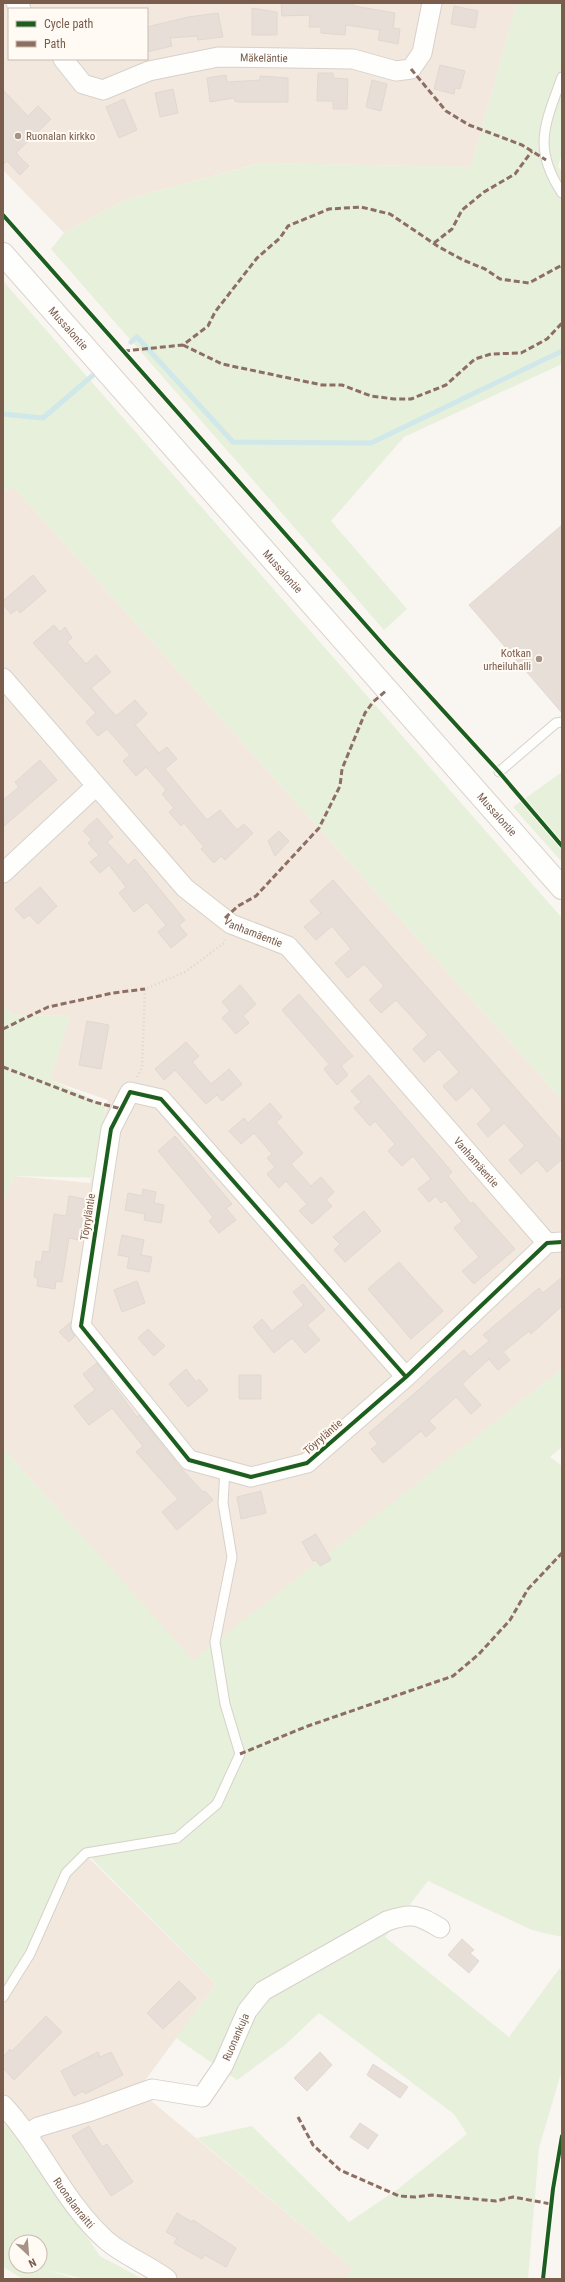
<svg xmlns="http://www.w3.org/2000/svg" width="565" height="2282" font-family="'Roboto Condensed',sans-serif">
	<rect width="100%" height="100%" fill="#f9f5f0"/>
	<path fill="#f2e8de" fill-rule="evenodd" d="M3,3H517L471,167L261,163L125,200L64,233L3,170ZM9,9H147V59H9Z
		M13,486L562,1100V1369L193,1661L3,1448V1203L14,1176L90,1183L108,1100L50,1080L70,1016L13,1015L3,1005V493Z
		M80,1849L216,1984L138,2090L353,2268L345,2279H180L104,2227L3,2116V1987Z"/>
	<path fill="#e7f0db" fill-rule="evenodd" d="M517,3H562V153L558,167L562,171V364L404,437L331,521L407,609L384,630L51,249L64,233L125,200L262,163L471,167Z
		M3,281L562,918V1100L13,486L3,493Z
		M562,772V862L513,807Z
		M3,1005L13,1015L70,1016L50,1080L105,1105L103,1178L14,1176L3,1203Z
		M562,1369V1447L550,1457L562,1466V1937L532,1930L428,1881L385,1937L509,2037L559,1969L562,1970V2070L539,2148L528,2279H345L353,2268L197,2138L252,2126L349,2222L398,2189L467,2134L454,2114L319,2013L285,2045L237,2080L176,2038L216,1984L86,1853L3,1992V1448L193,1660Z
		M10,2123L100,2256L143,2279H85L47,2270L77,2279H23L3,2267V2125ZM16,2242H40V2266H16Z"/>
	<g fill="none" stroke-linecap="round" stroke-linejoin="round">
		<path stroke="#d0e8ea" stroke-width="5" d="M131,342L137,337L233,442L371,443L562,351
			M3,414L43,418L92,376"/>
	</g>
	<path fill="#e6ded7" stroke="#e2d8d2" d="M281,3H354V6L395,13L393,28L400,29L398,44L378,40L380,30L346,25L345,35L321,33V27H309L310,15L282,16Z
		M454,6L478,11L475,28L451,24Z
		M252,8L277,12V35H252Z
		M218,13L223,37L198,40L197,36L170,38L172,46L147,52V27L188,17Z
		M440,65L465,71L460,89L455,88L454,94L434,89Z
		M318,73H333V78L348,79L347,109H333V101H317Z
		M226,75L227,82L260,80V76L288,78V102H238L235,101L234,98L210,102L207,78Z
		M372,80L387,84L381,111L366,107Z
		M173,89L178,113L160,117L155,93Z
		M3,90L28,116L38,106L51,119L16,153L29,166L20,175L7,161L3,165Z
		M124,99L137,130L119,138L106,107Z
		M562,525V713L469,605Z
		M33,575L46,591L20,613L17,609L11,614L3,604V601Z
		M54,625L60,632L65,627L72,638L67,642L86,664L96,655L111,672L91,688L116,716L135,700L147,714L135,725L159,753L167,747L177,759L165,769L207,820L220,810L237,830L244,824L253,833L225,860L221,856L214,863L201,849L204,847L184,823L181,826L169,812L174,808L162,794L166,790L146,767L136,776L123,761L130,755L107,729L98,736L86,722L96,713L33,643Z
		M40,760L57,780L3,827V800L19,787L15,782Z
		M97,818L113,837L107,842L128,865L135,859L185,920L179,925L187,935L171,948L158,932L166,925L147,902L134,912L119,893L126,887L109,865L100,873L90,862L99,855L88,843L92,840L83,831Z
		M279,831L289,841L275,856L268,841Z
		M333,880L562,1141V1159L547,1172L537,1160L521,1174L509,1160L525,1146L504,1123L488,1137L477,1124L492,1110L472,1087L456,1101L443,1086L459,1072L439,1049L424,1062L413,1049L428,1035L396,1000L381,1013L369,1000L384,986L364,964L348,978L335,963L351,949L332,926L316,940L304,927L321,913L310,901Z
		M40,887L57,906L38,924L29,915L24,919L15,909Z
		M240,985L256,1004L243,1016L249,1023L236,1034L222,1018L230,1011L222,1002Z
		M299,994L353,1056L341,1066L348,1075L337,1085L324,1069L329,1064L282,1010Z
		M87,1021L109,1025L101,1069L79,1065Z
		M186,1042L199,1056L192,1062L211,1084L229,1069L242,1084L222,1101L217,1095L206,1104L175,1070L164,1080L155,1069Z
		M369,1075L452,1172L448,1176L471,1204L473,1202L515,1249L474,1284L462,1271L479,1257L454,1228L462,1221L445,1200L441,1203L436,1196L429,1202L418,1189L431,1179L413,1156L402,1166L388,1151L395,1144L375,1121L370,1126L354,1108L361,1102L351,1091Z
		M270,1103L282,1117L276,1122L303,1153L291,1164L311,1186L321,1177L334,1192L326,1200L332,1206L312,1224L299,1211L307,1204L286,1181L279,1188L267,1174L275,1167L267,1158L272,1154L254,1133L241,1144L229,1131L244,1118L248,1123Z
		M175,1136L232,1204L226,1208L236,1220L219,1233L209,1221L213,1217L158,1151Z
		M143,1189L156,1192L154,1203L164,1205L161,1223L144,1220L145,1214L125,1210L128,1193L142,1196Z
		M69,1196L85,1199L79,1240L69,1238L62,1282L56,1281L55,1289L37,1286L38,1278L34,1277L36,1261L41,1262L43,1251L49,1252L54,1214L66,1216Z
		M364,1211L381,1231L345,1262L334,1250L340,1244L333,1237Z
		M122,1235L144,1240L141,1255L152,1257L149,1272L127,1268L129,1257L118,1255Z
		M399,1262L443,1311L411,1339L368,1289Z
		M562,1277V1306L531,1334L529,1331L503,1352L510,1360L498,1370L489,1359L462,1384L481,1405L471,1414L456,1397L429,1421L436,1428L426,1437L421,1431L383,1463L371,1449L378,1444L369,1433L464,1350L470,1357L489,1341L483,1335L539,1288L543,1293Z
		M137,1281L145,1303L122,1312L114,1290Z
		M303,1284L325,1310L307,1325L320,1340L305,1353L292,1338L274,1353L253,1327L262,1319L272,1331L304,1305L293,1292Z
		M71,1322L70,1329L75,1336L69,1342L59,1332Z
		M148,1329L165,1346L154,1356L138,1338Z
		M97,1363L137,1417L139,1415L180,1467L203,1492L205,1491L213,1500L177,1530L162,1512L178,1499L136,1452L143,1446L112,1408L89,1425L74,1406L95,1390L83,1374Z
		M186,1369L196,1382L199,1379L208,1390L188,1407L169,1384Z
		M239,1375H261V1399H239Z
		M261,1491L266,1513L241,1519L237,1497Z
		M316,1534L331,1560L320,1566L316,1560L313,1561L302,1542Z
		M462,1939L474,1950L470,1953L479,1961L469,1973L448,1955Z
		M179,1981L196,1998L163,2029L147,2013Z
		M46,2016L62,2032L14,2080L3,2068V2057L10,2049L12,2051Z
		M98,2052L100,2057L111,2052L123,2075L85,2094L83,2091L74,2096L61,2071Z
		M320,2052L332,2065L307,2091L294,2078Z
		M373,2064L408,2087L400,2098L367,2075Z
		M360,2123L378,2135L368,2149L350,2137Z
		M89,2126L102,2147L107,2144L133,2182L111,2196L72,2136Z
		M177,2213L192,2222L193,2220L236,2248L226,2267L205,2255L202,2259L174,2243L177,2238L166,2232Z"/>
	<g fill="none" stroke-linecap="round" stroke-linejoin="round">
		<defs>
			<path id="lane" d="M562,77C545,124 532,148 562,193
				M499,772L556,723L562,722
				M3,1997L30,1954L66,1873L86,1853L177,1838L217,1804L240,1754L225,1704L215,1642L232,1557L223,1503L225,1470"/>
			<g id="street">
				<path d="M16,3L21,9"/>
				<path id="s1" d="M63,59L83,84L103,90L149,71L218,57L353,59L396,71L411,69L422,53L432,3"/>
				<path id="s2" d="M3,678L185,888L231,924L288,946L547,1243"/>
				<path d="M3,873L96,786"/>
				<path d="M406,1377L161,1099L130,1092L111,1129L81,1326L189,1460L251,1477L307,1463L406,1377L547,1243L562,1242"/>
				<path id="s3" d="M3,2105C42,2147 64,2203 107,2241C125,2256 148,2265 167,2279"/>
				<path id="s4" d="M27,2134L38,2127L88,2112L152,2089L202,2097L223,2066L247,2011L263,1991L387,1921C412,1912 418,1915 440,1928"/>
			</g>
			<g id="secondary">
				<path id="s5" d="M3,254L562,888"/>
			</g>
		</defs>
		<use href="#lane" stroke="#d7d1cb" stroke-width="11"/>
		<use href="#street" stroke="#d7d1cb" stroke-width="21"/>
		<use href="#secondary" stroke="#d9d2cb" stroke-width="24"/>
		<path stroke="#dcd5d0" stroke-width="2.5" stroke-dasharray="1 3" stroke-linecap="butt" d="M137,1077L142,1068L145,989L185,972L224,943L225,940"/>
		<use href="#lane" stroke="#fefefd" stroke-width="9"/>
		<use href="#street" stroke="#fefefd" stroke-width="19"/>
		<use href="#secondary" stroke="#fefefd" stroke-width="22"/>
		<path stroke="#8d6e63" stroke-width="3" stroke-dasharray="6 3" stroke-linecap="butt" d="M411,69L446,111L469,125L522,145L546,160
			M434,243L452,229L462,210L484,192L515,174L532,151
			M183,345L222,364L322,385H342L371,396L394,399H411L446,385L475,359L491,354L521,353L547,339L562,323
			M124,351L183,345L208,326L215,312L257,258L280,238L288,226L329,209L361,207L390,214L439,247L463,260L485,269L500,279L529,283L562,265
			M225,918L238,906L256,896L319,828L340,786L342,769L365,713L373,702L387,690
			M3,1029L48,1007L113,993L145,989
			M3,1067L94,1102L122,1109
			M240,1754L305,1727L453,1676L479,1654L510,1620L528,1589L562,1553
			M298,2117L313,2145L340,2170L399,2196L415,2197L432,2195L496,2201L513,2197L551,2204"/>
		<defs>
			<path id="cycleway" d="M3,215L387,649L499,772L562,846
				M406,1377L161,1099L130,1092L111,1129L81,1326L189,1460L251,1477L307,1463L406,1377L547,1243L562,1242
				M543,2279L553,2189L562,2136"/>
		</defs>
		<use href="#cycleway" stroke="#fffaf3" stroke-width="6"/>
		<use href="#cycleway" stroke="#1b5e20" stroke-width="4"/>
	</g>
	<g fill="#a69286" stroke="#fffaf3" stroke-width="1.5">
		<circle cx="18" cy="136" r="4"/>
		<circle cx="539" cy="659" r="4"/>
	</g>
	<g text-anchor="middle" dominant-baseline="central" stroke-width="4" stroke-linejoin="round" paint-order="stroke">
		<g font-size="11" fill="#7a5c4d" stroke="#fffaf3">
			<text stroke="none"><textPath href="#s1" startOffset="219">Mäkeläntie</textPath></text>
			<text stroke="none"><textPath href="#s5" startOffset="99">Mussalontie</textPath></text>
			<text stroke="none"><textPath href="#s5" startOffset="423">Mussalontie</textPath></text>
			<text stroke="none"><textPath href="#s5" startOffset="747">Mussalontie</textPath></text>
			<text stroke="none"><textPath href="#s2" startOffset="360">Vanhamäentie</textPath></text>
			<text stroke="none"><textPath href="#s2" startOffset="684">Vanhamäentie</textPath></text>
			<text transform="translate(88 1217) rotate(-81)">Töyryläntie</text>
			<text transform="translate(323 1437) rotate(-41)">Töyryläntie</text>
			<text stroke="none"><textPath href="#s4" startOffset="253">Ruonankuja</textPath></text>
			<text stroke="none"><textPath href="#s3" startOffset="121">Ruonalanraitti</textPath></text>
		</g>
		<g font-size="11" fill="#7a5c4d" stroke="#fffaf3" text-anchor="start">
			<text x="26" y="136">Ruonalan kirkko</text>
			<text x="531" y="653" text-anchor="end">Kotkan<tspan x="531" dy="13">urheiluhalli</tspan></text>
		</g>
	</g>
	<rect width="565" height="2282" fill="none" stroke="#7a5c4d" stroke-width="8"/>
	<rect x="8" y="8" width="140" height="52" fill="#fffaf3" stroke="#cabbb1"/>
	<rect x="16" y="21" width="20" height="6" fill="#1b5e20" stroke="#cabbb1"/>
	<text x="44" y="28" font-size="12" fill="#7a5c4d">Cycle path</text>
	<rect x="16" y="41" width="20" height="6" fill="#8d6e63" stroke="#cabbb1"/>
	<text x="44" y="48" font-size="12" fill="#7a5c4d">Path</text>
	<g transform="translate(28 2254) rotate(154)"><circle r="19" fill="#fffaf3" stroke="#cabbb1"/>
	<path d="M0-3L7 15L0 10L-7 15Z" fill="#a69286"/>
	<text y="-6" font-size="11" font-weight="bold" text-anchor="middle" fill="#7a5c4d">N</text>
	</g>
</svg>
